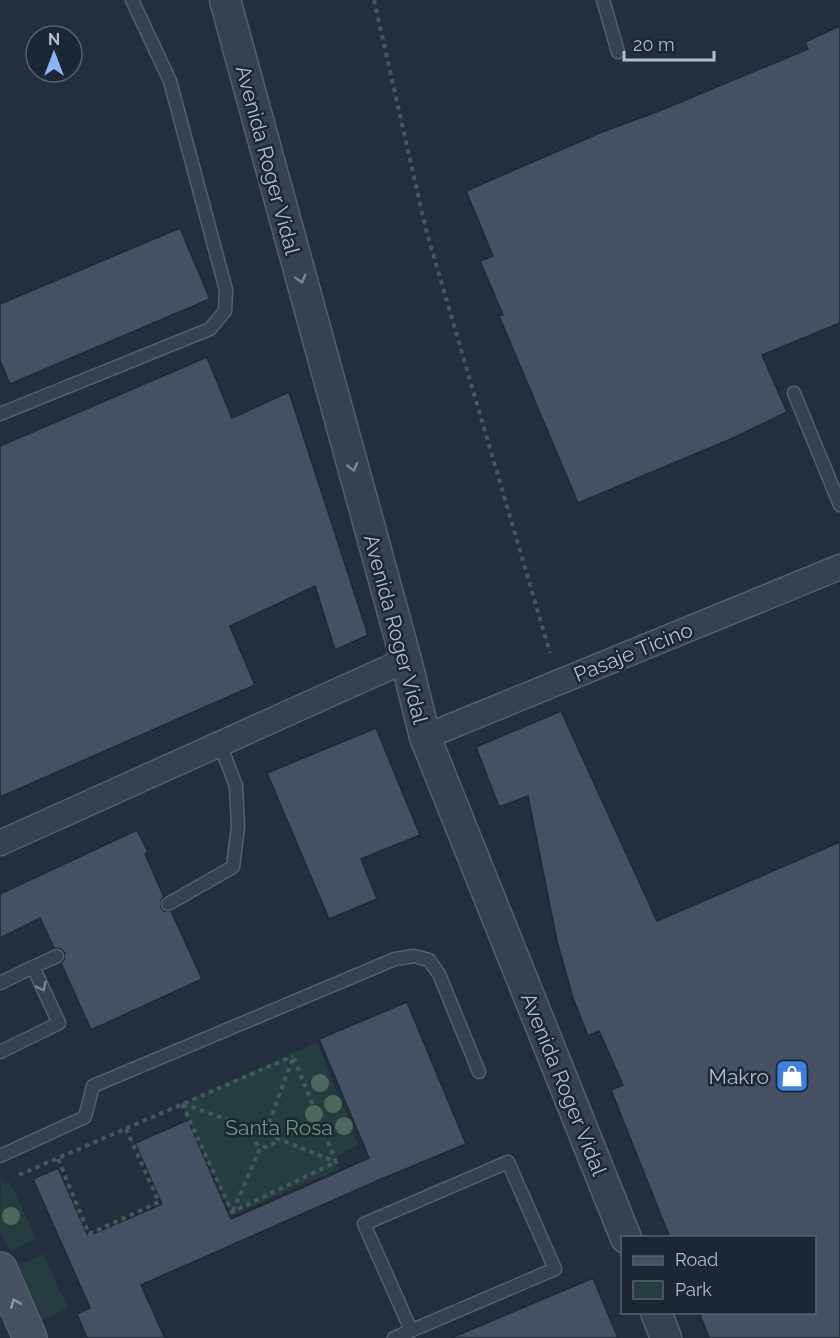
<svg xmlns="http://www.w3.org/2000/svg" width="840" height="1338" font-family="Raleway,sans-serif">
	<rect width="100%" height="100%" fill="#242f3e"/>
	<path fill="#263c3f" d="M317,1042L358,1144L336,1157L339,1169L232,1215L181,1104Z
		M1,1177L4,1184L10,1182L36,1239L10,1251L0,1231Z
		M43,1254L68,1308L42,1320L17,1266Z"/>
	<path fill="#455162" stroke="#1f2835" stroke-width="1.5" d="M840,26V323L762,355L787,412L731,439L578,503L499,316L503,315L480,261L493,256L466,191L602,132L659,111L808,49L805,42Z
		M180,228L210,299L10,384L0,361V304Z
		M207,357L232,418L289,392L368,635L335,650L315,586L230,626L255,685L0,797V446Z
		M561,711L657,921L840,842V1338H709L699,1312H814V1238H670L611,1090L623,1085L599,1031L588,1036L573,998L557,941L528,796L499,807L476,747Z
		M376,728L420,835L361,859L377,899L329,919L267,773Z
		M137,830L148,852L145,854L164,897L161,900V908L164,911H171L202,979L91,1030L61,963L64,960L65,953L61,949L54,948L40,918L0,938V894Z
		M407,1002L466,1144L379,1180L141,1285L165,1338H87L77,1314L90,1308L33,1179L58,1168L88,1236L162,1204L135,1143L188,1120L231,1219L369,1158L319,1039Z
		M593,1278L618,1338H451Z"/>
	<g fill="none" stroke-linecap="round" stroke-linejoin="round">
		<defs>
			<path id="service" d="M603,0L618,52
				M794,393L840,505
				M0,414L210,329L225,311L226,290L170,81L132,0
				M168,904L233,867L238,827L236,786L220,744
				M33,967L57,956
				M0,983L33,967L59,1023L0,1052
				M0,1156L85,1117L93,1086L395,959L414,956L429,960L439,974L479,1072
				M394,1338L555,1269L508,1162L364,1224L411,1330"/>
			<path id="minor" d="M425,737L840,567
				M0,843L406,660"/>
			<path id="tertiary" d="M225,0L406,660L425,737L626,1238
				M656,1312L666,1338"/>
			<path id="secondary" d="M0,1269L30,1338"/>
		</defs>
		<use href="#service" stroke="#565f6c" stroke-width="15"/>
		<use href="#minor" stroke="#565f6c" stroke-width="27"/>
		<use href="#tertiary" stroke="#565f6c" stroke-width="33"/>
		<use href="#secondary" stroke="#565f6c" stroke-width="36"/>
		<path stroke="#44595c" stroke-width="4" stroke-dasharray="4.5 4.5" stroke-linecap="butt" d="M374,0L426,230L550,653
			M182,1104L232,1212L336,1162L293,1056
			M183,1104L254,1129
			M269,1123L293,1057
			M253 1135a12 12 0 1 1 24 0a12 12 0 1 1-24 0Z
			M276,1138L336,1162
			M58,1159L89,1234L159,1202L126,1129
			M19,1175L293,1056
			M233,1211L261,1146"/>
		<use href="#service" stroke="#38414e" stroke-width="12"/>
		<use href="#minor" stroke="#38414e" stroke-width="24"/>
		<use href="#tertiary" stroke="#38414e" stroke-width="30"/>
		<use href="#secondary" stroke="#465061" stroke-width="33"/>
	</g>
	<g fill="#4b6a5d">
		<circle cx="320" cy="1083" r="9"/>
		<circle cx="333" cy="1104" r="9"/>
		<circle cx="314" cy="1114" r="9"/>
		<circle cx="344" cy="1126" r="9"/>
		<circle cx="11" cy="1216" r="9"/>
	</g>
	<defs><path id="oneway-chevron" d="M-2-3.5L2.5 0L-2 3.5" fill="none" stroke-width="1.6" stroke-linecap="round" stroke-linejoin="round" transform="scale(1.5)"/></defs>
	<g stroke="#7c8592">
		<use href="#oneway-chevron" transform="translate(301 279) rotate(75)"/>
		<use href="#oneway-chevron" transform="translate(353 467) rotate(75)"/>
		<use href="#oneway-chevron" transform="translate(42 987) rotate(64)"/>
	</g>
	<use stroke="#8e96a5" href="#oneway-chevron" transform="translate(15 1303) rotate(-113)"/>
	<defs>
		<symbol id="shop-square" viewBox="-11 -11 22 22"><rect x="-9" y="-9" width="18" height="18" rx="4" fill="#3f7fe0" stroke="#1d2633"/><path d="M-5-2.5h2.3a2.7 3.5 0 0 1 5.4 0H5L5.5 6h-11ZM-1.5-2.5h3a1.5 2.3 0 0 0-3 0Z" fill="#fff"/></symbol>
	</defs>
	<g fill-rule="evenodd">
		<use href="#shop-square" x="773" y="1057" width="38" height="38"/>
	</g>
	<g text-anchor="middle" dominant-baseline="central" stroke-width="5" stroke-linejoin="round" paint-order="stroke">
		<g font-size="21" fill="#b4bcc9" stroke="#1d2633">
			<text transform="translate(268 160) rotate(75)">Avenida Roger Vidal</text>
			<text transform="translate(396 629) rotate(75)">Avenida Roger Vidal</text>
			<text transform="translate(633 652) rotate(-22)">Pasaje Ticino</text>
			<text transform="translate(564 1084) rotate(68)">Avenida Roger Vidal</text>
		</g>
		<g font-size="21" fill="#b4bcc9" stroke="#1d2633" text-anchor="end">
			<text x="769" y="1076">Makro</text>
		</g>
		<g font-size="21" fill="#6b9a76" stroke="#1d2633">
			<text x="279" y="1127">Santa Rosa</text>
		</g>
	</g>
	<rect x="621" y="1236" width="195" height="78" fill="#1d2633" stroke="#59626f" stroke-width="1.5"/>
	<rect x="633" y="1256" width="30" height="9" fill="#465061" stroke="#59626f" stroke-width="1.5"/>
	<text x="675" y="1266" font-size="18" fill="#b4bcc9">Road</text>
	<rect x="633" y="1281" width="30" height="18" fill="#263c3f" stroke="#59626f" stroke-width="1.5"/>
	<text x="675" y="1296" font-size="18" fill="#b4bcc9">Park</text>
	<g transform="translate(54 54)"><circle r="28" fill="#1d2633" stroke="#59626f" stroke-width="1.5"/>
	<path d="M0-4.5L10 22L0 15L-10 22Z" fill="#8ab4f8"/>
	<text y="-9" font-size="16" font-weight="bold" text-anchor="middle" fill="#b4bcc9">N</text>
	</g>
	<path d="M624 51v9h90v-9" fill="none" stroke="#b4bcc9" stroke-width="3"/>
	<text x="633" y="51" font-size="18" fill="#b4bcc9" stroke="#1d2633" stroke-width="4.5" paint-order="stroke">20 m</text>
</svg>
